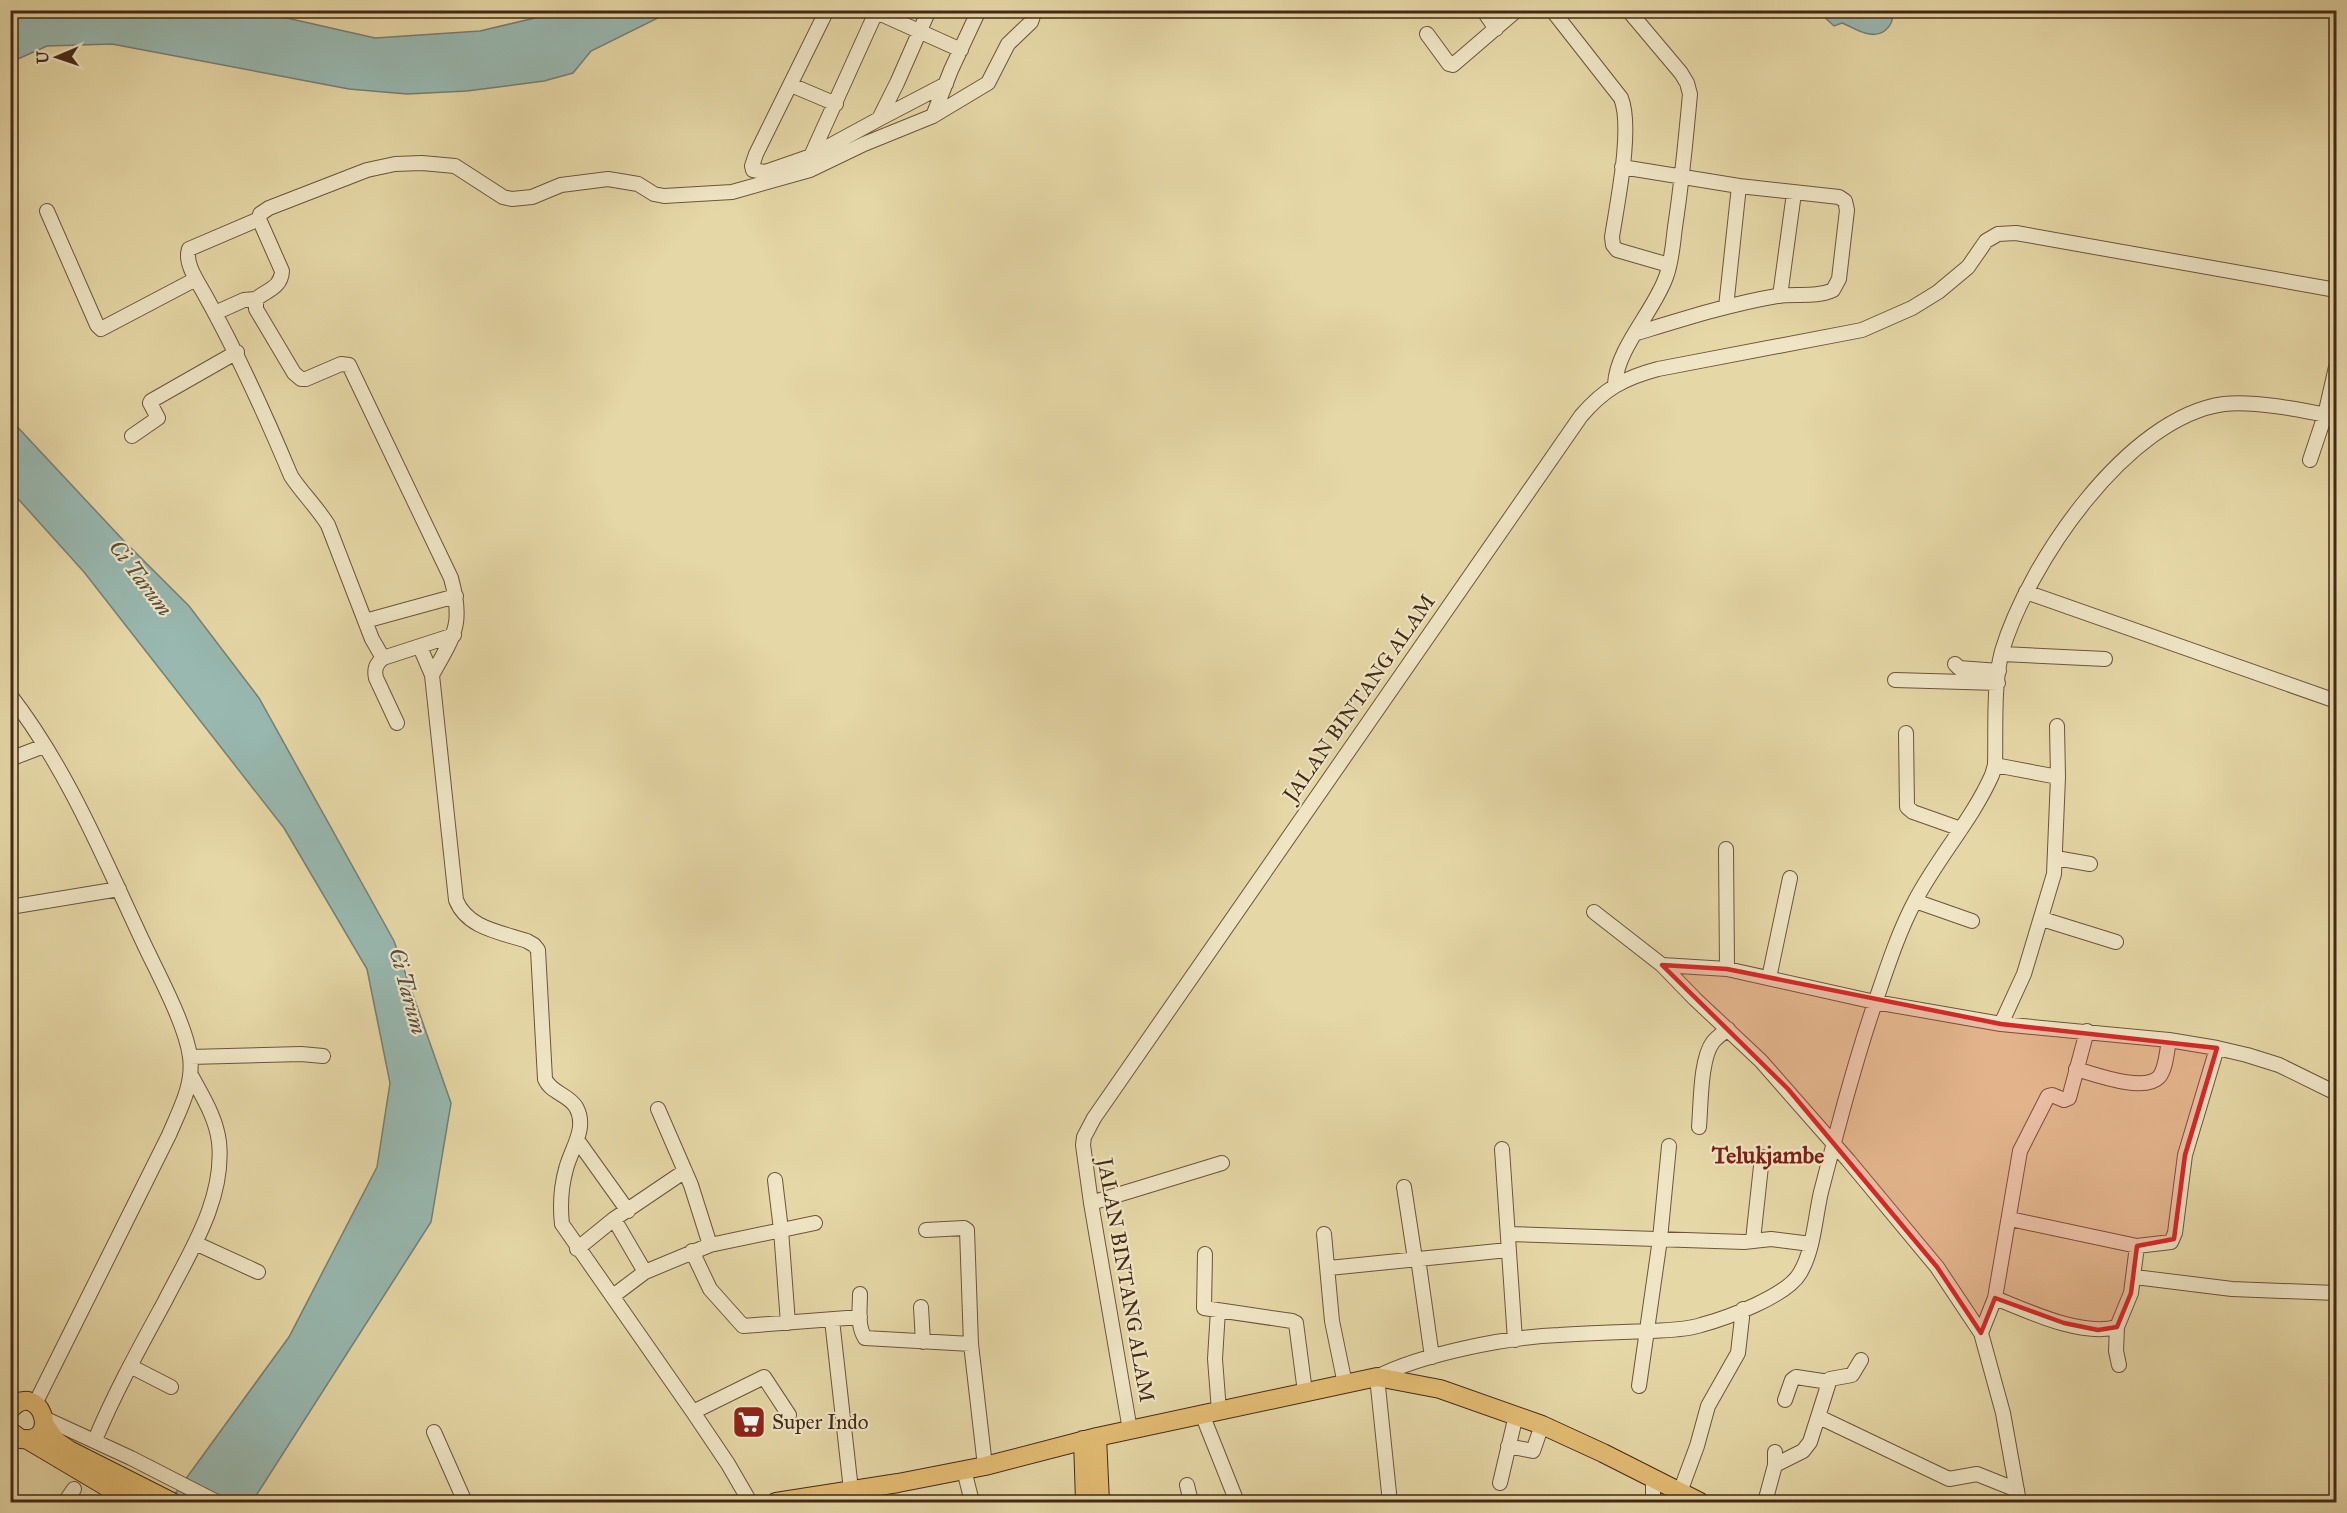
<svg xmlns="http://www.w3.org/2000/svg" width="2347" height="1513" font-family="'IM FELL Great Primer',serif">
	<rect width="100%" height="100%" fill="#e6d7a6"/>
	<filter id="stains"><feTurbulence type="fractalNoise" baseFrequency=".00333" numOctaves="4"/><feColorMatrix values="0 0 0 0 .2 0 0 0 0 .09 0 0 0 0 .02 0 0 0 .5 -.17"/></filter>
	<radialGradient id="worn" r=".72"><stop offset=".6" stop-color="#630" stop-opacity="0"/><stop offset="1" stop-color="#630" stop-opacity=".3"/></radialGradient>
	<path fill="#98b8b0" stroke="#767f73" stroke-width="1.5" d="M11,10L256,11L375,38L480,31L539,17L555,11H667L662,16L591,51L573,73L544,81L467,91L407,94L349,89L112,44L47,46L11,62Z
		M1818,11H1893C1894,28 1881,38 1865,33C1857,31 1850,26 1842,23L1834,26Z
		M10,419L123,540L189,606L259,698L394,941L451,1103L431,1222L252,1502H169L289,1337L377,1167L390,1083L367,969L284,828L84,572L11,491Z"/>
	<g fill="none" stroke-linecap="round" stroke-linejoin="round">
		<defs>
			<path id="minor" d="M827,10L756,154L752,166L753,170L765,172L811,156L879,119L897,83L929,10
				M872,10L961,50
				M1483,10L1496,29
				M1552,10L1621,98C1633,128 1617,204 1612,237L1613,245L1617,250L1669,265
				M1427,34L1449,64L1453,65L1517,10
				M791,85L836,104
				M933,116L951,70L979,10
				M879,119L946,84
				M811,156L877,10
				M1622,167L1739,186
				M47,211L97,325L101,329L196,279
				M259,219L282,271C281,288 267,290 256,299V309L294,373L301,379H306L341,364L349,365L451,578C464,625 454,635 432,675
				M1780,296L1794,193
				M215,313L244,300L256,299
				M1637,333C1683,319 1730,304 1777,296C1796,293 1816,298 1833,290L1839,279L1847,210L1845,201L1839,197L1739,186L1726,307
				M1615,384C1617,348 1654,311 1666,277C1672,261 1673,243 1675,227C1682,182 1686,138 1690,94L1687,83L1681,73L1628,10
				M132,436L158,418L150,403L151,401L237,352
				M2310,460L2325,415L2336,367
				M2026,592L2336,701
				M365,621L456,596
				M420,647L432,675L456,900C467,928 500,932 527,941L534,945L538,950L545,1079C551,1093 568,1094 576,1107C588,1128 571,1149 566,1169C561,1187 560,1206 562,1224L693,1412L728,1464L750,1502
				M2002,654L2105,659
				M383,658L372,639L328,525C317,507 302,493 291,476C265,414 238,354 205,295C198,282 184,263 189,249L259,219L260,214L269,208L367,170L395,164L422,163L455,166L503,197L512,199L532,197L561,185L608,179L638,184L654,194L664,196L732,192L810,170L864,144L933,116L988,83L1008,44L1031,22L1035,10
				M1955,664L1959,668L1999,671
				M1895,680L1998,683
				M10,695C68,770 104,859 144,944C158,974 186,1025 190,1057C194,1085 179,1111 169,1135L35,1404
				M397,723L376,678C374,669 376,664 383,658L454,635
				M1906,733L1907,807L1913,812L1961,829
				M10,759L44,746
				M1995,765L2058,777
				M1726,849L1727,969
				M2056,858L2090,864
				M1915,901L1972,921
				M10,907L119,889
				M1594,912L1662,965L1695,999L1761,1061L1848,1160L1937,1267L1981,1333L2003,1413L2019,1502
				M2042,919L2116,942
				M1662,965L1727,969L1875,1002L2001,1024L2169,1040L2217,1048L2247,1055L2279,1065L2336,1093
				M1769,978L1790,878
				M2001,1024L2024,974L2054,874L2058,777L2057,726
				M190,1057L301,1054L323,1056
				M2076,1069C2094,1074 2144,1093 2159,1077C2166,1069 2167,1050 2169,1040
				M658,1109L691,1185L710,1245
				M1699,1127C1701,1105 1700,1059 1713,1042C1717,1037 1723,1033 1728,1029
				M578,1141L628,1211
				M1502,1149L1515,1340
				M775,1180L781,1230L788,1323
				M1404,1187L1415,1259
				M1091,1203L1222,1163
				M614,1219L645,1272
				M2010,1219L2137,1246L2171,1242L2175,1233L2185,1155L2217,1048
				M926,1230L964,1228L967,1230L971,1344L985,1466
				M1324,1234L1332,1321L1345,1384
				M1508,1234L1744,1242L1771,1239L1811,1244
				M1753,1240L1762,1157
				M195,1243L258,1272
				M577,1249L614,1219L685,1171
				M692,1251L710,1289L743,1326L860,1317
				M1205,1254L1204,1308L1292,1321L1296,1323L1305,1392
				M1418,1258L1432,1357
				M1329,1268L1508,1250
				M2135,1277L2232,1289L2336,1293
				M860,1294C860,1308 857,1326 865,1338L971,1344
				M613,1296L645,1272L710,1245L815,1223
				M1995,1298C2028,1311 2081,1337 2117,1327
				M921,1307L923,1342
				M1218,1310L1215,1359L1219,1411
				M832,1320L851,1490
				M1981,1333L1995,1298L2020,1151L2048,1096L2052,1095L2064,1100L2069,1098L2087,1031
				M2119,1365L2116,1351L2117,1327L2131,1293L2137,1246
				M130,1366L171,1387
				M1639,1386L1660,1239L1669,1146
				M1785,1400L1792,1380L1796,1377L1829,1382
				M693,1412L764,1377L789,1415
				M1202,1414L1237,1502
				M1819,1417L1949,1479L1977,1474L2017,1490
				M44,1418L131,1458L217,1502
				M1130,1430L1091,1203L1083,1145L1084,1137L1094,1118L1581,416C1604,389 1624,378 1658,369L1862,330L1912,308L1938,292L1968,267L1986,241L1998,234L2016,233L2336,290
				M434,1432L465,1502
				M95,1440C115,1392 140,1347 165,1301C190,1252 225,1199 219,1142C216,1117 202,1096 191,1075
				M1508,1446L1533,1451L1542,1425
				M1775,1465L1803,1451L1810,1442L1830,1379L1852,1375L1861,1360
				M964,1470L972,1502
				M1500,1483L1516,1415
				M1187,1485L1191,1502
				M872,1487L875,1502
				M1680,1492L1697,1446L1708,1406L1738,1353L1743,1309
				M1389,1493L1377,1377C1422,1354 1507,1337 1559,1335C1590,1333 1621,1332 1652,1331C1668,1330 1686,1330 1701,1325C1727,1318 1787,1296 1800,1273C1814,1249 1815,1218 1821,1192C1838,1127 1855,1061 1877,997C1888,965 1899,931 1915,901C1938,857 1972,820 1992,775L1995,765C1996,729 1993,685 2002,651C2028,564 2127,417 2224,404C2254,400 2306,411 2336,417
				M65,1502L74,1489
				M1653,1502V1479
				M1765,1502L1775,1465V1452"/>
			<path id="major" d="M10,1410C38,1377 64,1444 21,1439L10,1431
				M44,1424L56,1441L69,1450L172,1502
				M1097,1437L1100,1502
				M26,1439L112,1490L137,1502
				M1083,1440L1085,1502
				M776,1502L898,1483L985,1466L1097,1437L1377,1377L1440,1389L1542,1425L1603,1453L1700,1502"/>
		</defs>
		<use href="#minor" stroke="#6c543b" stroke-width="16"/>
		<use href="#major" stroke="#432917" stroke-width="20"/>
		<use href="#minor" stroke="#efe5c5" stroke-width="14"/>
		<use href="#major" stroke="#e3bc73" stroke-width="18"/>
	</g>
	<path fill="#d62828" fill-opacity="0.2" stroke="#d62828" stroke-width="4.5" stroke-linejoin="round" d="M1662,965L1727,969L2001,1024L2217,1048L2185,1155L2174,1239L2137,1246L2131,1293L2117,1327L2098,1330L2064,1323L1995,1298L1981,1333L1937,1267L1788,1089Z"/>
	<defs>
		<symbol id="supermarket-square" viewBox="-11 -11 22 22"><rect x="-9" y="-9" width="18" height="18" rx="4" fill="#8f2418" stroke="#efe5c5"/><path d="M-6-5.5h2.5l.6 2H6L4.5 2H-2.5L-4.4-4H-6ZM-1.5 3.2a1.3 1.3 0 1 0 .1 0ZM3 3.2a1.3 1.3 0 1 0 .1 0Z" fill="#fff"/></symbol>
	</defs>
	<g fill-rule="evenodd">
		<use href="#supermarket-square" x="730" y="1403" width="38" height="38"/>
	</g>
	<g text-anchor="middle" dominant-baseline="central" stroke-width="4.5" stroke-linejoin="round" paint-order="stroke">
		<g font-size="21" fill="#432917" stroke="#efe5c5">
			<text transform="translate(1359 698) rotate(-55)">JALAN BINTANG ALAM</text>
			<text transform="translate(1126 1280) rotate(80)">JALAN BINTANG ALAM</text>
		</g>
		<g font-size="21" fill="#432917" stroke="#efe5c5" text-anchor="start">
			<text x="772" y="1422">Super Indo</text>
		</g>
		<g font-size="22" font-style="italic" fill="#584d3d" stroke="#efe5c5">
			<text transform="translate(141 578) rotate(53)">Ci Tarum</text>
			<text transform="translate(408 991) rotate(75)">Ci Tarum</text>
		</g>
		<g font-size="24" font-weight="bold" fill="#7a1f14" stroke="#efe5c5">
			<text x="1768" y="1155">Telukjambe</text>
		</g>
	</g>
	<rect width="2347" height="1513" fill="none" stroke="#e6d7a6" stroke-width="36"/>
	<rect x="12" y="12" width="2323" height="1489" fill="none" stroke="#432917" stroke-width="3"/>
	<rect x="18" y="18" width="2311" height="1477" fill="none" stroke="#432917" stroke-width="1.5"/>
	<g transform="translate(57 57) rotate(268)" stroke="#efe5c5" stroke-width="4.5" paint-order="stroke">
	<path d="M0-4.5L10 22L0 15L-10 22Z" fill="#432917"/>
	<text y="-9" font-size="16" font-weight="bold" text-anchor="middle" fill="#432917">U</text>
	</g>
	<rect width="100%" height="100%" filter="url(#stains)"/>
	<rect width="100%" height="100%" fill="url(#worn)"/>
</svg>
